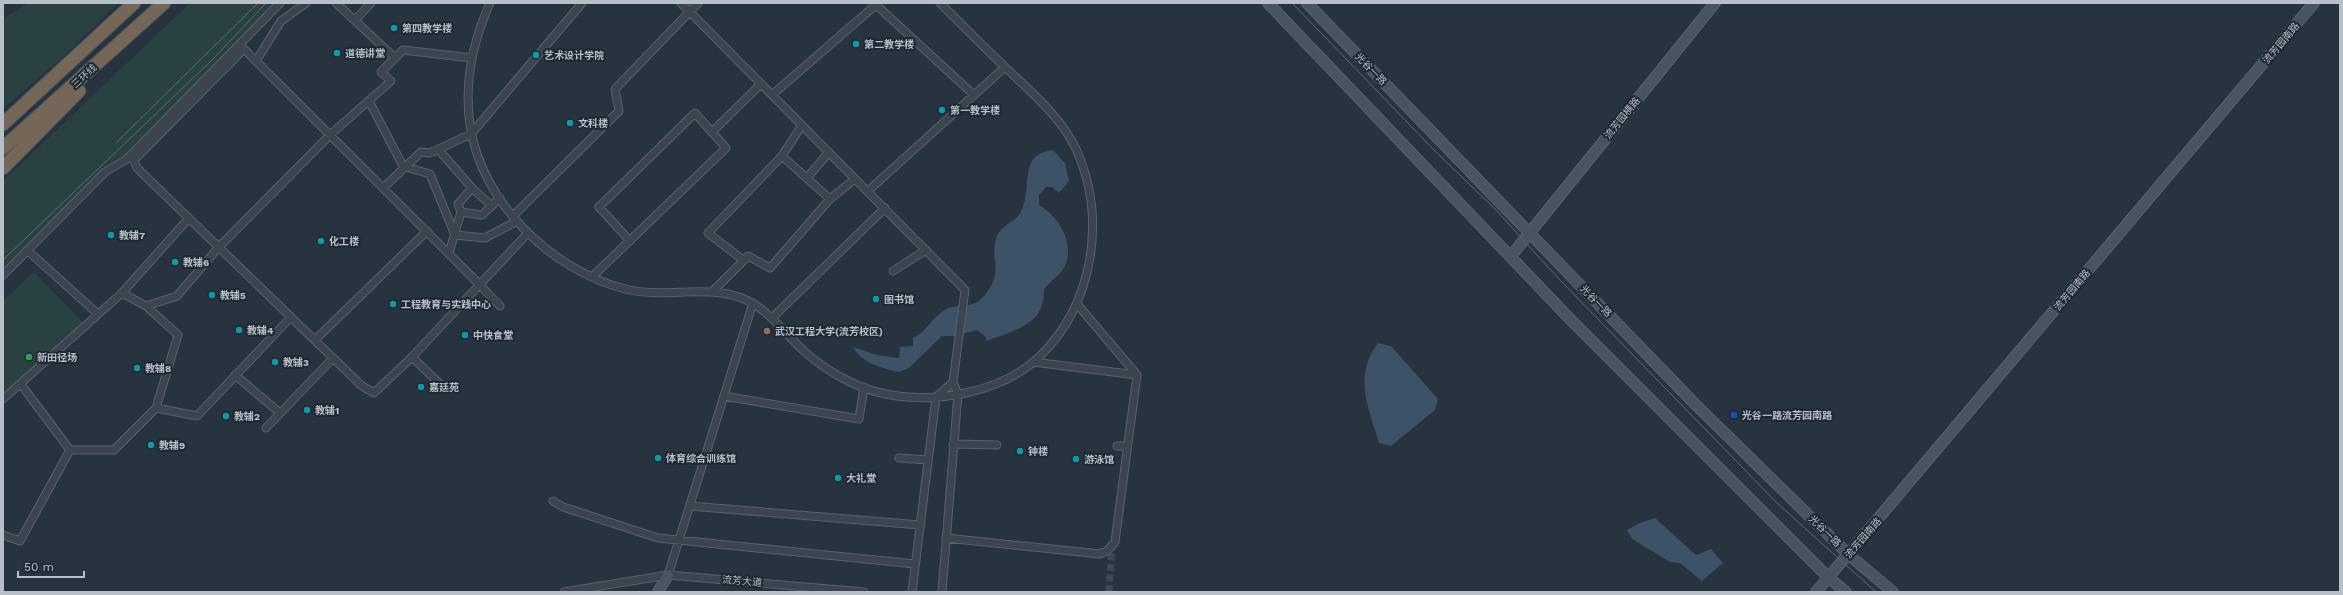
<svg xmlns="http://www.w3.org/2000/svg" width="2343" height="595" font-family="'Work Sans','Noto Sans SC',sans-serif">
	<rect width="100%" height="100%" fill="#27333f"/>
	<path fill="#2a4141" d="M28,3H118L65,55L3,109V19Z
		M190,3H276L3,281V181Z
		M34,272L89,328L3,405V301Z"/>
	<path fill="#3d5266" d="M1053,150L1065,163L1069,181L1059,193L1052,187H1046L1039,195V205C1059,216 1075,244 1065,266C1061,274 1050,282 1044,289C1045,326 1016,329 987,341L985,336L977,330L955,336H942L909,368L899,372C882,368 861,363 853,347L877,355L899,358L900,347L913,346V338C927,332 932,317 945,310C957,302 972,311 984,296C1006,269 988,259 997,236C1002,225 1013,223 1019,215C1035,192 1015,154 1053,150Z
		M1378,343L1391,346L1438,399L1435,410L1391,446L1379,443C1368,406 1353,377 1378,343Z
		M1655,518L1696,555L1711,549L1723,563L1702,581L1680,563L1670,562L1632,539L1627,530L1640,523Z"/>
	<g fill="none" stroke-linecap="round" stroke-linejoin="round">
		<path stroke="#3d4854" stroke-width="7" stroke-dasharray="7 3.5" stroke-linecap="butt" d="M1109,592L1112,547"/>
		<defs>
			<path id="street" d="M336,3L395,58
				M490,3C473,41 464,83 470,125C481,202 551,270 625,289C664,299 704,284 742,298C769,309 783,332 804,351C825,370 857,389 886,394C935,404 1001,393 1039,357C1094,304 1107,218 1076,149C1061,117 1032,93 1007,69C984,47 962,25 940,3
				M681,3L965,290L953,382L958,394L942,592
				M874,3L974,95
				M355,20L371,3
				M256,61L281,21L306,3
				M772,95L878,3
				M369,101L404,168
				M712,132L761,84
				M438,149L472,188L491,205
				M782,156L830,199
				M406,167L430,174L455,235L485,238L517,221
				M807,178L829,152
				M383,188L421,152L430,153L471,134L582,3
				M868,191L1005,67
				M461,212L482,215L500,198
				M513,216L619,111L615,89L698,3
				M28,251L98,314
				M449,253L461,212L458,204L472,188
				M743,260L708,233L782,156L802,125
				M893,271L926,250
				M3,275L105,172L127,159L280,3
				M592,277L726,148L695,113L599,207L630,241
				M713,291L748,256L770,268L830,199L855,179
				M146,306L177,296L219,247L330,135L391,81L381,72L403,50L472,58
				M500,306C491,297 483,288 474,279L244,49L134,160L137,168L362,386L374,393L412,357L527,234
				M772,318L885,208
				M315,340L427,231
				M412,357L444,388
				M1033,362L1137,375
				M235,375L280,413
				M23,387L70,450
				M724,396L859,419L864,387
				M3,399L122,293L189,218
				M156,408L197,416L291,317
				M266,428L333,358
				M953,444L997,445
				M1117,446H1126
				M70,450H114L156,408L178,335L146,306L122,293
				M899,458L928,460
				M553,501L563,507L658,538L915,564
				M690,506L920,525
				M3,535L20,541L70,450
				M946,538L1100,554L1107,551L1115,542L1137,375L1077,304
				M668,575L753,303
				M564,592L668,575L864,592
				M912,592L936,397L953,382"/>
			<path id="secondary" d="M1268,3L1569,318L1828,577L1846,592
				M1307,3L1694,403L1849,555L1893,592
				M1511,256L1715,3
				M658,592L668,575
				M1816,592L2314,3"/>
			<path id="highway" d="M3,124L134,3
				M3,148L164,3
				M3,168L79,91"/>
		</defs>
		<use href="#street" stroke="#58626c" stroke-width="9"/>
		<use href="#secondary" stroke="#58626c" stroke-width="12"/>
		<use href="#highway" stroke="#454f59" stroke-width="15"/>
		<use href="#street" stroke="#3b444f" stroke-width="7"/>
		<use href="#secondary" stroke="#495461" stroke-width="10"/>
		<use href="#highway" stroke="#746758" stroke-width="13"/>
		<path stroke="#5d6975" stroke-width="1" d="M1292,3L1435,151L1495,209L1559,279L1777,503L1876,592
			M117,142L258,3
			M3,260L212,60L266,3"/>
	</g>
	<g fill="#0f9aa8" stroke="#1f2934" stroke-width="1.5">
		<circle cx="394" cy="28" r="4"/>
		<circle cx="856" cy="44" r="4"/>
		<circle cx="337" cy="53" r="4"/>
		<circle cx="536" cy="55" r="4"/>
		<circle cx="942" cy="110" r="4"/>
		<circle cx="570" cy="123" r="4"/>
		<circle cx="111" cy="235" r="4"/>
		<circle cx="321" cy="241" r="4"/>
		<circle cx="175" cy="262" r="4"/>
		<circle cx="212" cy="295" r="4"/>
		<circle cx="876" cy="299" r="4"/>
		<circle cx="393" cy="304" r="4"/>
		<circle cx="239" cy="330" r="4"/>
		<circle cx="465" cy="335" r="4"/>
		<circle cx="275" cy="362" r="4"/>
		<circle cx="137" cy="368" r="4"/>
		<circle cx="421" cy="387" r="4"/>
		<circle cx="307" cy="410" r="4"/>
		<circle cx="226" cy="416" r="4"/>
		<circle cx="151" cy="445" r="4"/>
		<circle cx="1020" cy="451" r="4"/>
		<circle cx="658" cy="458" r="4"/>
		<circle cx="1076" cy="459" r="4"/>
		<circle cx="838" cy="478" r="4"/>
	</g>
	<circle fill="#8d6e63" stroke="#1f2934" stroke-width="1.5" cx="767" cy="331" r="4"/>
	<circle fill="#2e9e5b" stroke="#1f2934" stroke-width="1.5" cx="29" cy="357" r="4"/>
	<rect fill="#1a4fb4" stroke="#1f2934" stroke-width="1.5" x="1730" y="411" width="8" height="8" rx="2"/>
	<g text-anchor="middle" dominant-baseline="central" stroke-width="4" stroke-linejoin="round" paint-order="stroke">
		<g font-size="10" font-weight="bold" fill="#b7bfc9" stroke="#1f2934" text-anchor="start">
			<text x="402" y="28">第四教学楼</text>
			<text x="864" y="44">第二教学楼</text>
			<text x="345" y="53">道德讲堂</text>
			<text x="544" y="55">艺术设计学院</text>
			<text x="950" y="110">第一教学楼</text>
			<text x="578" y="123">文科楼</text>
			<text x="119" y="235">教辅7</text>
			<text x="329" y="241">化工楼</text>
			<text x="183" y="262">教辅6</text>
			<text x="220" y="295">教辅5</text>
			<text x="884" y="299">图书馆</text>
			<text x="401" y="304">工程教育与实践中心</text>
			<text x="247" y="330">教辅4</text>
			<text x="775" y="331">武汉工程大学(流芳校区)</text>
			<text x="473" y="335">中快食堂</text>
			<text x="37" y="357">新田径场</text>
			<text x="283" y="362">教辅3</text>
			<text x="145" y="368">教辅8</text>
			<text x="429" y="387">嘉廷苑</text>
			<text x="315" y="410">教辅1</text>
			<text x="1742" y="415">光谷一路流芳园南路</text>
			<text x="234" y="416">教辅2</text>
			<text x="159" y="445">教辅9</text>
			<text x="1028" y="451">钟楼</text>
			<text x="666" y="458">体育综合训练馆</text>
			<text x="1084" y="459">游泳馆</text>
			<text x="846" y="478">大礼堂</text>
		</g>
		<g font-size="10" fill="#b7bfc9" stroke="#1f2934">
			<text transform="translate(2281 43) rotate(-50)">流芳园南路</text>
			<text transform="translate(1371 69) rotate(46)">光谷一路</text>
			<text transform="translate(84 76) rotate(-42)">三环线</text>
			<text transform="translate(1622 118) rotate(-51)">流芳园横路</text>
			<text transform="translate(2072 290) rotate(-50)">流芳园南路</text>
			<text transform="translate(1596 301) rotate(46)">光谷一路</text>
			<text transform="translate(1825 531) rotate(44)">光谷一路</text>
			<text transform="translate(1863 538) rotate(-49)">流芳园南路</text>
			<text transform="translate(742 581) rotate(5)">流芳大道</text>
		</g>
	</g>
	<rect width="2343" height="595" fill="none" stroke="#b7bfc9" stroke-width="8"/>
	<path d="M18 571v6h66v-6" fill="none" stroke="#b7bfc9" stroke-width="2"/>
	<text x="24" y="571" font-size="12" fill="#b7bfc9" stroke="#1f2934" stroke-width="3" paint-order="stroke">50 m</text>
</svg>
